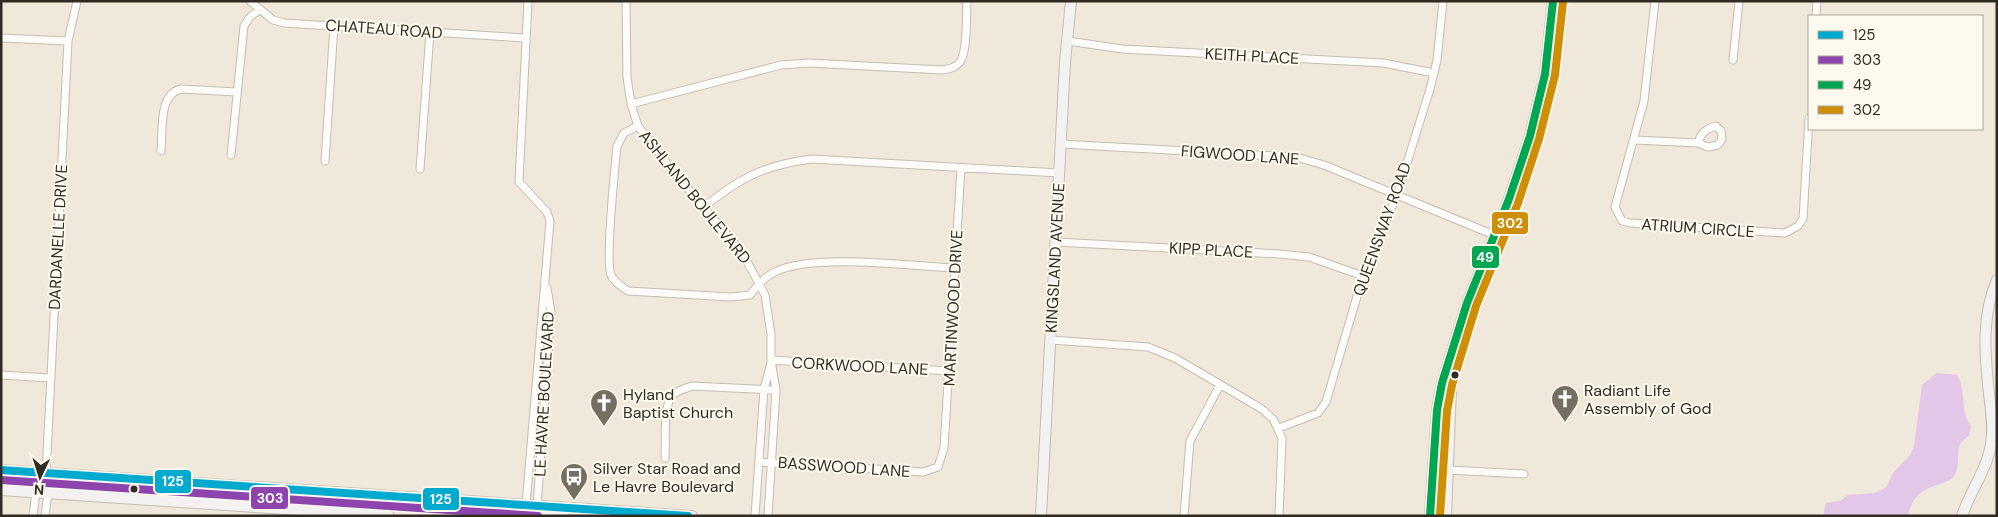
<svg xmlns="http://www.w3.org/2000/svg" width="1998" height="517" font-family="'DM Sans',sans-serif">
	<rect width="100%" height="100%" fill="#f0e8db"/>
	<path fill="#e2c7e8" d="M1937,373L1957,375C1967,390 1959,411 1971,426L1969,436C1951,446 1963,459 1955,474C1947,490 1915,479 1908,516H1823L1826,503L1840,501L1848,495L1874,493L1882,490L1887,486L1893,473L1910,455L1914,446L1922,385Z"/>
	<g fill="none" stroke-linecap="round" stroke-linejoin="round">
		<defs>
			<path id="street" d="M250,1L273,20L284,23L526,38
				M626,1L627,77L631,104L638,126L676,175L742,252L765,295L771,334V360L776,390L768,516
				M1655,1L1644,101L1615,207L1622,221L1630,223L1785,233L1798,226L1803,219L1809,118
				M1816,16L1817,1
				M1,38L68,41
				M1068,41L1122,49L1383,63L1434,73
				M1733,60L1739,1
				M631,104L781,65L809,63L942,70C949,69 955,68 960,62C968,51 966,15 967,1
				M638,126L624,133L617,146C615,167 605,261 611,275C614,282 621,286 628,291L731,297L750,295C757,286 764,277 775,272C813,253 909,266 954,268
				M1635,140L1698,143L1708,147L1718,145L1722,139L1721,131L1716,126C1705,129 1701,133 1698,143
				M1061,144L1296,157L1324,165L1494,235
				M161,151C163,131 158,94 181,89L237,92
				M231,155L244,26L250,17L259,10
				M325,161L334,26
				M420,169L430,32
				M704,207C741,177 765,165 812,159L1059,173
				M1056,242L1279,254L1309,257L1363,276
				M1051,340L1148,347L1175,358L1262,409L1273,419L1282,438L1279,516
				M771,360L949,371
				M1,375L50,378
				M1279,428L1318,413L1326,402L1363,276L1397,195L1430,89L1437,60L1443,1
				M665,458C666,443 663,410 671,397C676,390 685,389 692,386L776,390
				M759,462L923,472L938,467L944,448L961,168
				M1448,470L1524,474
				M526,505L550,221L547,212L519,182L528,1
				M537,506L551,312L547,288
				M33,516L36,492L46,474
				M45,516L48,493L46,474L68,41L77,1
				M755,516L764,389L771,363
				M1184,516L1190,441L1220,385"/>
			<path id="secondary" d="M1,470L692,516
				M1,490L389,516
				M177,496L260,499L271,489
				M272,508L276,502L283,498L350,502L377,501
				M442,516L463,513L510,516
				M511,516H523L537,506
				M541,516H564
				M1041,516L1065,62L1071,1
				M1430,516L1437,410L1442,383L1467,303L1509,199L1530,136L1545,74L1553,1
				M1446,516L1452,363
				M1962,516C1970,491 1987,470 1991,444C1994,428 1991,411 1989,394C1985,355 1981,317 1997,280"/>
		</defs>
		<use href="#street" stroke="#c3bdb3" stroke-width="9"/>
		<use href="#secondary" stroke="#c3bdb3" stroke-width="12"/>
		<use href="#street" stroke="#fdfcfa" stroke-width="7"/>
		<use href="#secondary" stroke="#f4f1f2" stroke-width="10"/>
		<defs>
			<path id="bus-1" d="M1,470L688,516"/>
			<path id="bus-2" d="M1,480L538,516"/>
			<path id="bus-3" d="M1430,516L1437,410L1442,383L1467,303L1509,199L1530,136L1545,74L1553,1"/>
			<path id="bus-4" d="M1440,516L1447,411L1452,385L1476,306L1518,203L1539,139L1555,75L1563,2"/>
		</defs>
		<use href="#bus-1" stroke="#fef9ef" stroke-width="11"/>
		<use href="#bus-2" stroke="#fef9ef" stroke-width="11"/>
		<use href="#bus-3" stroke="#fef9ef" stroke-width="11"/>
		<use href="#bus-4" stroke="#fef9ef" stroke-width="11"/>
		<use href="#bus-1" stroke="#00a9ce" stroke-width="8"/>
		<use href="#bus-2" stroke="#8e44ad" stroke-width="8"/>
		<use href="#bus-3" stroke="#00a651" stroke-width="8"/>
		<use href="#bus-4" stroke="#cf8e07" stroke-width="8"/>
	</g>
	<defs>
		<symbol id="church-pin" viewBox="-11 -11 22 30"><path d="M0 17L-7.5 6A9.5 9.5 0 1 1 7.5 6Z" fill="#746e63" stroke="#fef9ef"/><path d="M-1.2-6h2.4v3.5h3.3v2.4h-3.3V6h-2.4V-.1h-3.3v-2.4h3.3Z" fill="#fff"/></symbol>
		<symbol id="bus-pin" viewBox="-11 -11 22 30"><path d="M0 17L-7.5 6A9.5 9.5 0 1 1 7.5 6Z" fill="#746e63" stroke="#fef9ef"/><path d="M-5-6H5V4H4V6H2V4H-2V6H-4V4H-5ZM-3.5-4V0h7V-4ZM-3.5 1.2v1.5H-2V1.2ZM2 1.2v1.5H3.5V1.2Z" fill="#fff"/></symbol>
	</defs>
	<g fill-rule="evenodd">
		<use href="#church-pin" x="1549" y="383" width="32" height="43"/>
		<use href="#church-pin" x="588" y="387" width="32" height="43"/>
		<use href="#bus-pin" x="558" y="461" width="32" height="43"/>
	</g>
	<g fill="#312c23" stroke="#fef9ef" stroke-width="2">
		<circle cx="1455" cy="375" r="4.5"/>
		<circle cx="134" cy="489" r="4.5"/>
	</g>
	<g text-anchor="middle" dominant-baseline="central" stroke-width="4" stroke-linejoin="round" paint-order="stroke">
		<g font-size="16" fill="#312c23" stroke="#fef9ef">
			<text transform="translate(384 29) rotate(4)">CHATEAU ROAD</text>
			<text transform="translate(1252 56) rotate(3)">KEITH PLACE</text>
			<text transform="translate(1240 155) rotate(4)">FIGWOOD LANE</text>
			<text transform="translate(695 197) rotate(51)">ASHLAND BOULEVARD</text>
			<text transform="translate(1698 228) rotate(4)">ATRIUM CIRCLE</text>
			<text transform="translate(1382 229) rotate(-70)">QUEENSWAY ROAD</text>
			<text transform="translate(58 237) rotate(-87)">DARDANELLE DRIVE</text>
			<text transform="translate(1211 250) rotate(3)">KIPP PLACE</text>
			<text transform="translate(1055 258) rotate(-87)">KINGSLAND AVENUE</text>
			<text transform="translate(953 308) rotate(-87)">MARTINWOOD DRIVE</text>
			<text transform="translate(860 366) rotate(3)">CORKWOOD LANE</text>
			<text transform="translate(544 394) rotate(-87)">LE HAVRE BOULEVARD</text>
			<text transform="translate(844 467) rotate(4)">BASSWOOD LANE</text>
		</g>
		<g font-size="16" fill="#312c23" stroke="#fef9ef" text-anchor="start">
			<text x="1584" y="390">Radiant Life<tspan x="1584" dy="18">Assembly of God</tspan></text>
			<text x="623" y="394">Hyland<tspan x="623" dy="18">Baptist Church</tspan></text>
			<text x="593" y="468">Silver Star Road and<tspan x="593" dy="18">Le Havre Boulevard</tspan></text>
		</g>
	</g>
	<g stroke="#fef9ef" stroke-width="2">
		<rect x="1491" y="211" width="38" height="24" rx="5" fill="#cf8e07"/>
		<rect x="1471" y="245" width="29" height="24" rx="5" fill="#00a651"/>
		<rect x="154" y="469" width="38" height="25" rx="5" fill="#00a9ce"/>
		<rect x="250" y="486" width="39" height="24" rx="5" fill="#8e44ad"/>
		<rect x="422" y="487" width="38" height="24" rx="5" fill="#00a9ce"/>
	</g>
	<g font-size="14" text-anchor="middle" font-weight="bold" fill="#fff">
		<text x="1510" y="228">302</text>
		<text x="1485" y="262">49</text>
		<text x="173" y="486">125</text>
		<text x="270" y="503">303</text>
		<text x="441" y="504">125</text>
	</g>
	<rect width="1998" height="517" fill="none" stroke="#312c23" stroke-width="5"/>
	<rect x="1808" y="15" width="175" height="115" fill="#fef9ef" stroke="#aca79d"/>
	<rect x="1818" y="31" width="25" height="8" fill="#00a9ce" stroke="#aca79d"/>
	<text x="1853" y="40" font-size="15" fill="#312c23">125</text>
	<rect x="1818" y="56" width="25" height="8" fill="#8e44ad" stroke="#aca79d"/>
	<text x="1853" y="65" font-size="15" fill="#312c23">303</text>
	<rect x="1818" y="81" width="25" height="8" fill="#00a651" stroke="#aca79d"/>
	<text x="1853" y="90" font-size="15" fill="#312c23">49</text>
	<rect x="1818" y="106" width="25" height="8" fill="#cf8e07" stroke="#aca79d"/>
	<text x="1853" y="115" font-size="15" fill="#312c23">302</text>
	<g transform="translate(40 477) rotate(184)" stroke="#fef9ef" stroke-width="4" paint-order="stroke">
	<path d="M0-4L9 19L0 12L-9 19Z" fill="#312c23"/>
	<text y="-8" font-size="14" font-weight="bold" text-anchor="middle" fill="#312c23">N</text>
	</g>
</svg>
